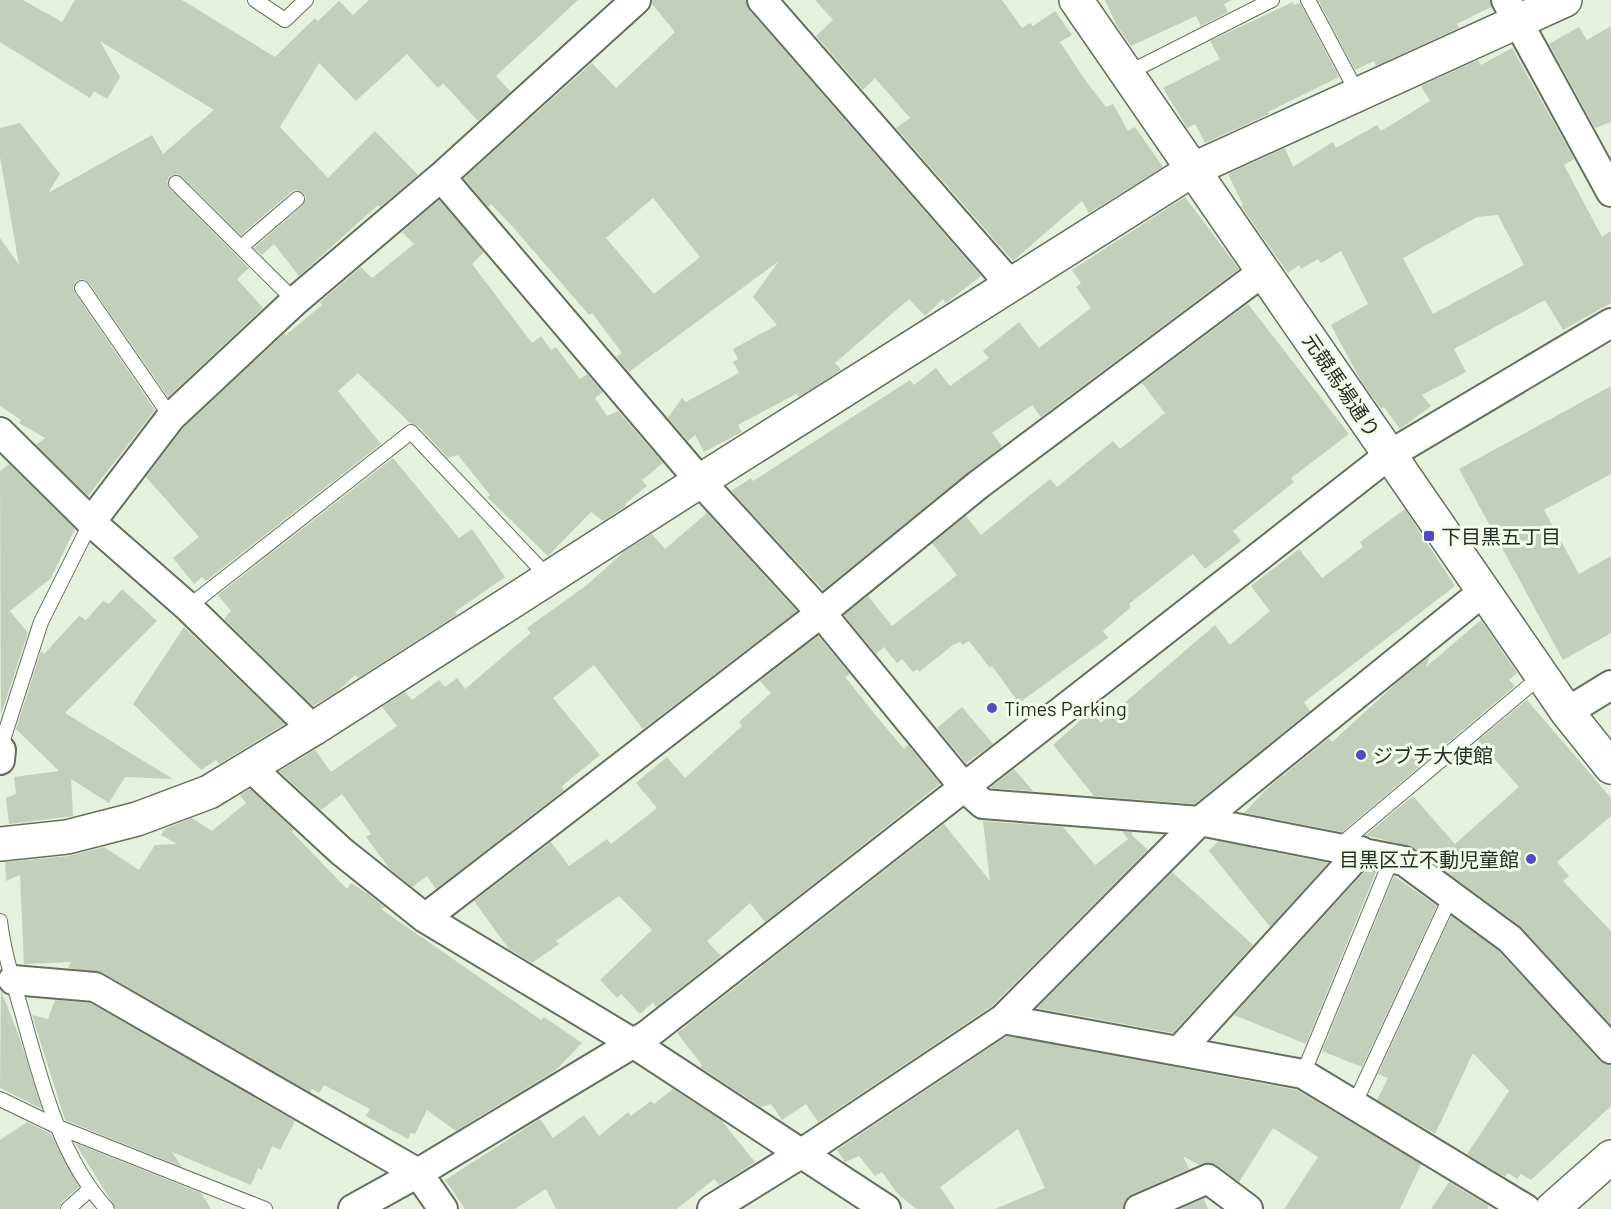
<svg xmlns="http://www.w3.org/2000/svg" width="1611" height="1209" font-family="Barlow,'Noto Sans JP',sans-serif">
	<rect width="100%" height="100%" fill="#e5f1dd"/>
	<path fill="#c3cfbb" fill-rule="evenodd" d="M0,0H23L62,22L75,0H182L275,57L315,18L318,21L339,1L353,15L369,0H578L496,76L511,92L478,121L443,83L438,88L407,54L356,101L319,63L280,127L328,178L375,131L418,175L380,207L378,205L299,276L274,244L262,255L254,248L303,205L306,198L303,193L296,190L291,192L241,235L182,177L178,174L170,176L167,181L170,189L249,268L237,279L263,308L168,397L89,283L82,279L76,281L73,288L75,293L155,410L88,496L36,445L45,438L19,423L21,420L0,406V238L19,265L0,157V128L20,123L60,174L48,193L152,135L163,154L214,110L100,41L120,77L107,99L94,91L90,98L0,42Z
		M652,0H746L750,11L981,276L946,303L943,299L925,316L909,299L835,363L841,370L799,397L796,394L738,425L742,432L704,452L695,435L688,441L668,418L682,398L686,402L739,373L733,362L738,359L733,349L777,325L753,297L779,261L629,372L616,357L622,353L592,313L589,315L512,226L491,204L488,207L464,178L592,63L616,88L675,32L652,4ZM653,198L700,257L654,294L606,238Z
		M815,0H1002L1022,28L1030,23L1033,26L1055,11L1072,35L1060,42L1085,80L1106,107L1113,104L1128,131L1135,127L1163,167L1089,213L1082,201L1013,261L896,128L910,118L875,78L863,90L816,36L833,20Z
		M1105,0H1232L1224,4L1228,12L1201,26L1196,16L1131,46L1117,26Z
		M1318,0H1490L1491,7L1457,24L1459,28L1376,66L1374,61L1355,70Z
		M1293,2L1294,5L1300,3L1339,77L1268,112L1269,114L1205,143L1195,124L1187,128L1163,88L1220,59L1210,41Z
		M1611,26V122L1595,128L1549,44L1579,27L1587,40Z
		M1512,48L1574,159L1564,165L1602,237L1611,231V303L1563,330L1545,300L1454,349L1466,372L1422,395L1431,406L1400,429L1384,407L1381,409L1361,381L1331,325L1368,304L1341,251L1321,263L1318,259L1301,269L1299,265L1288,273L1241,206L1243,205L1228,174L1285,148L1293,167L1333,142L1336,148L1377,125L1381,131L1430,101L1421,86L1478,60L1481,65ZM1498,215L1524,265L1433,314L1403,258L1477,217Z
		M1185,197L1239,269L1041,417L1032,405L992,433L1002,446L823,590L731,491L751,478L753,481L910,380L914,385L936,368L950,386L989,358L983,351L1019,322L1039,348L1091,308L1076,287L1081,283L1072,270Z
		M439,200L484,252L472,264L532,343L541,336L551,350L556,347L580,379L587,374L603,392L595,398L607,416L618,411L663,463L642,480L647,486L625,504L626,506L603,521L591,512L548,556L487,497L490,495L458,455L448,458L418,426L410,423L358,373L338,391L381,444L206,581L202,577L194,584L173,558L199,537L146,477L183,428L285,333L286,335L322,305L320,302L361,267L372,278L414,244L402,232Z
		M1248,304L1349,434L1291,478L1294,482L1233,531L1241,541L1205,569L1193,554L1129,604L1131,607L1103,631L1108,638L1019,703L992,666L990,668L969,641L963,645L960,642L953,645L919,672L917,669L913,672L902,659L897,663L884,647L876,654L844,615L868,596L892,626L957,575L932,543L966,516L981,535L1050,479L1057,487L1113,441L1120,449L1165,413L1142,383Z
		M1611,386V474L1544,510L1579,574L1611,556V633L1563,660L1459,469Z
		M393,458L459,538L472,529L505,577L455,612L457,615L358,678L355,675L337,692L313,706L224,619L231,611L218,595Z
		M9,464L75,529L51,578L10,611L28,633L1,715L0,471Z
		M1405,509L1455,586L1304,702L1310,711L1195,804L1094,796L1053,745L1091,711L1101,723L1215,625L1230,645L1270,611L1251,586L1299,549L1322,578L1363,547L1360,542Z
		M707,513L797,611L643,729L594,665L553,698L600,755L562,786L564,790L436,889L427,876L412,887L389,868L366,837L371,834L342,794L321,810L279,771L315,750L331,772L397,726L382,707L405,692L412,700L439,680L445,687L457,678L465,689L531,633L527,628L587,585L625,551L652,534L665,549Z
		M122,589L157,621L65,713L173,779L125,777L109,803L71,779L73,816L9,824L6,798L16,794L14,777L59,771L16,729L41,651L44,654L79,616L86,620L103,601L109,604Z
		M1481,620L1517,673L1509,680L1515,686L1342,832L1244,813L1268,788L1329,738L1332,742L1400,680L1430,656L1426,667Z
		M184,627L285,724L219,764L216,760L201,770L133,704Z
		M818,636L850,674L845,677L878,718L904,749L908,745L940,784L765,922L750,903L707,941L721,956L656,1007L653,1002L640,1014L621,994L617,998L600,980L652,930L619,896L556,941L559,944L532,963L509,949L474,901L551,842L569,866L607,839L611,844L657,808L636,783L667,757L685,778L742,726L739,722L771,693L760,681Z
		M1527,700L1611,798V816L1557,862L1569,876L1563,881L1611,931V1025L1520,926L1414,848L1366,835L1413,796L1455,844L1519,787L1478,740Z
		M962,707L993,744L966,763L937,728Z
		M1014,769L1033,791L991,788V787Z
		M250,789L294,830L292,832L347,889L351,883L368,894L385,907L381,909L541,1020L544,1017L582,1043L556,1070L456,1131L427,1110L415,1134L411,1133L408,1139L366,1116L370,1109L324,1085L319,1093L312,1089L310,1092L103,973L68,968L71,962L24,964L20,875L6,881L5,862L69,856L104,847L139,870L155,845L177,844L161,835L165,829L192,818L212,831L246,803L240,795Z
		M983,821L1063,827L1095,865L1128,839L1122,831L1132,832V835L1148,850L992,1006L818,1122L806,1104L782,1120L771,1104L761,1107L700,1067L702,1065L677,1033L944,824L990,881Z
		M1218,841L1328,863L1270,927L1209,851Z
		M1366,870L1376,872L1306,1044L1234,1015Z
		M1172,872L1253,945L1173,1033L1037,1008Z
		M1394,876L1437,906L1362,1067L1322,1051Z
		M1451,916L1499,951L1599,1060L1611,1065V1106L1531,1180L1521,1174L1517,1179L1508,1173L1505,1177L1467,1154L1509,1091L1473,1053L1435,1134L1377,1100L1388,1078L1378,1074Z
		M1,991L19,1036L42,1109L0,1088Z
		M55,1000L90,1003L295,1121L280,1150L272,1146L262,1170L258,1168L251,1185L172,1152L182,1167L65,1120L32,1015L48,1019Z
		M1007,1036L1297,1090L1421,1164L1400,1209H1284L1318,1157L1273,1128L1239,1182L1217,1166L1209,1163L1199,1165L1183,1156L1189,1169L1132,1194L1125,1200L1123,1209H995L1045,1188L1018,1129L940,1187L955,1209H916L897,1193L882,1172L875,1176L859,1156L845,1162L837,1150Z
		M673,1089L721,1120L755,1162L719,1185L714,1179L677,1209H556L546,1189L515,1209H465L445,1180L540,1119L553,1138L584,1115L599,1136L628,1112L631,1116L651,1101L654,1104Z
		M27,1122L51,1134L79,1187L62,1202L59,1209H0V1140Z
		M75,1143L201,1193L211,1209H116Z
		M1449,1182L1489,1206L1487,1209H1431Z
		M1204,1199L1208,1209H1180Z"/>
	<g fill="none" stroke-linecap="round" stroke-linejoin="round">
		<defs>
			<path id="service" d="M255,0L285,20L306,0
				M1308,0L1358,94
				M1128,73L1272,0
				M176,183L295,301
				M241,247L297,199
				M82,288L171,417
				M188,607L411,432L549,578
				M0,749L41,622L91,522
				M1339,846L1541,676
				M0,921C4,954 14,984 23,1016C41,1081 60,1158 107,1209
				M1303,1074L1392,858
				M0,1099L58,1127L265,1209
				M1354,1105L1451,896
				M68,1209L89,1190"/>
			<path id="minor" d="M762,0L1010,284
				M1506,0L1611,192
				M441,177L700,481L821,613L963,786L983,804L1200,821L1404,861L1510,939L1611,1049
				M0,432L91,522L188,607L313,729
				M91,522L171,417L295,301L441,177L636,0
				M1567,712L1611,685
				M0,760L1,750
				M250,767L341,851L425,918L633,1043L886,1209
				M425,918L821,613L978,485L1264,271
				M13,980L95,987L418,1173L443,1209
				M1003,1019L1200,821L1484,591
				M1179,1051L1361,851
				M353,1209L418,1173L647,1035L1389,455L1611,323
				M712,1209L802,1153L1003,1019L1303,1074L1526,1209
				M1139,1209L1208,1179L1248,1209"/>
			<path id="tertiary" d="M1076,0L1567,712L1611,767
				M0,844L67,837L137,819L209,792L313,729L700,481L1194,169L1565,0"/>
			<path id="primary" d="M1552,1209L1611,1157"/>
		</defs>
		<use href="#service" stroke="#656f5e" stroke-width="16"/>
		<use href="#minor" stroke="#656f5e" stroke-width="32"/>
		<use href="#tertiary" stroke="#656f5e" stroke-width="36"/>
		<use href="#primary" stroke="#656f5e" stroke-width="36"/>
		<use href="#service" stroke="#fff" stroke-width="14"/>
		<use href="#minor" stroke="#fff" stroke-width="28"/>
		<use href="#tertiary" stroke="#fff" stroke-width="33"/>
		<use href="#primary" stroke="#fff" stroke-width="33"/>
	</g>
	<g fill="#564ac2" stroke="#f2feea" stroke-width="2">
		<rect x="1423" y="530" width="12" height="12" rx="3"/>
		<circle cx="992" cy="708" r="6"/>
		<circle cx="1361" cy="755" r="6"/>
		<circle cx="1531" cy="859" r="6"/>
	</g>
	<g text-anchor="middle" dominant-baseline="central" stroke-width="6" stroke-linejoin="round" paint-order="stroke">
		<g font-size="20" fill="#282c25" stroke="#f2feea">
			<text transform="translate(1342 385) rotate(56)">元競馬場通り</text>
		</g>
		<g font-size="20" fill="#282c25" stroke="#f2feea" text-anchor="start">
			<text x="1441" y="536">下目黒五丁目</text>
			<text x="1004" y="708">Times Parking</text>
			<text x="1373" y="755">ジブチ大使館</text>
			<text x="1519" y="859" text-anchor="end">目黒区立不動児童館</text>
		</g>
	</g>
</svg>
